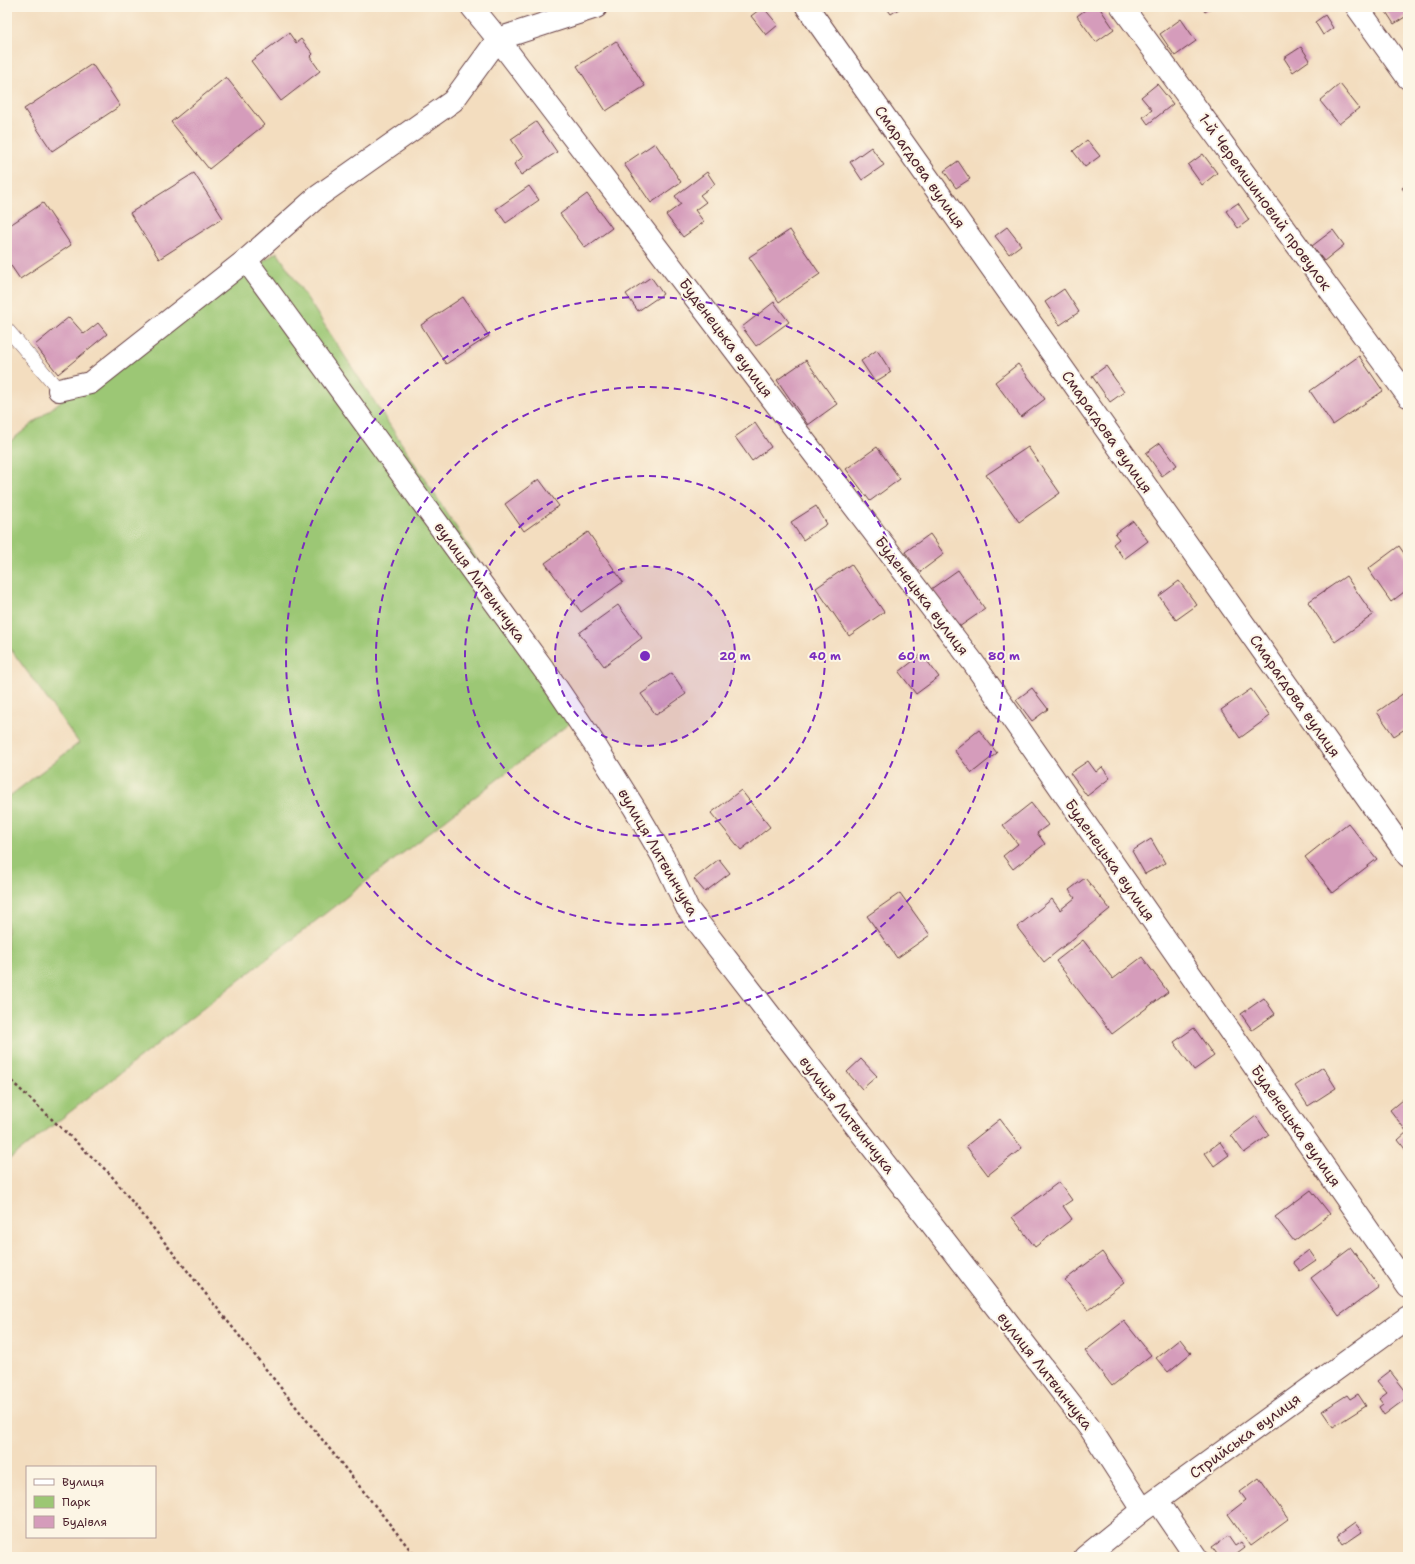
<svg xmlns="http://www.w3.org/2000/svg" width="1415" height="1564" font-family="'Shantell Sans',sans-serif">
	<rect width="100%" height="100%" fill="#fcf5e5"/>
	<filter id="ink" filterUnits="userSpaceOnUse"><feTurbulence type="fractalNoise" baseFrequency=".025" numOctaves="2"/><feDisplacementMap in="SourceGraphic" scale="8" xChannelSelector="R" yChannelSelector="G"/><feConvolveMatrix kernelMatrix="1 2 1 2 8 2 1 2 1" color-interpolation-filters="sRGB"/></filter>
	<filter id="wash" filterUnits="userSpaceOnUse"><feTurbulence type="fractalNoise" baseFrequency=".012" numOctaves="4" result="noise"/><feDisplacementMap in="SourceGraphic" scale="16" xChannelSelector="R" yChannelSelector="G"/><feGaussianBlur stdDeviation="0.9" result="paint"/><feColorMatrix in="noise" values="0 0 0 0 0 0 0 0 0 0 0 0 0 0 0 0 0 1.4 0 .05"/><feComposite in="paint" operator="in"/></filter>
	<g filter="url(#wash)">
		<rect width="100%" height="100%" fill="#f3ddbf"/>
		<path fill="#9cc774" stroke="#737350" d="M277,252L579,716L7,1161V798L79,743L7,644V444L81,385Z"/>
		<g id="blocks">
			<path fill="#d59cbb" d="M763,7L778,25L766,35L751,16Z
				M886,7H902L891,14Z
				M1089,7H1099L1114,29L1096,42L1077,16Z
				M1201,7H1212L1205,12Z
				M1383,7H1408V15L1394,24Z
				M1325,15L1333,28L1323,35L1315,22Z
				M1181,19L1196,41L1175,56L1160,34Z
				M289,33L296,43L301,39L313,54L310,57L320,71L281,101L251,61Z
				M616,41L645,86L606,111L577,66Z
				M1301,47L1310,60L1293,72L1284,58Z
				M92,64L120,106L52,151L24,109Z
				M226,77L264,125L209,169L171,122Z
				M1157,84L1173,104L1148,124L1143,117L1152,110L1141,97Z
				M1340,84L1359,108L1339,124L1320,101Z
				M536,122L557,152L521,175L514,164L523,157L511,139Z
				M1087,140L1100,156L1085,167L1073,151Z
				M655,143L681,182L651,203L624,164Z
				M871,147L884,165L862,180L850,162Z
				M1203,154L1217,173L1202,185L1188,165Z
				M958,161L970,179L956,188L944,171Z
				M707,172L715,184L700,195L706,202L695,210L704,222L683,237L666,215L681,204L675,196Z
				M194,173L223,218L159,259L130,213Z
				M1408,183V196L1402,188Z
				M529,186L539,200L506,223L496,209Z
				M587,194L612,228L585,248L560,214Z
				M43,203L71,245L20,279L7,260V227Z
				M1238,203L1249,220L1238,228L1226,211Z
				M1007,227L1021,245L1009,254L995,236Z
				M790,230L820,274L779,302L749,257Z
				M1333,230L1344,245L1324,261L1312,246Z
				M651,277L663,294L638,311L626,294Z
				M1064,289L1079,312L1060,325L1045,302Z
				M463,297L489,336L446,364L421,325Z
				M774,302L789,322L756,346L742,327Z
				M69,317L84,334L98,323L107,334L58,374L35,345Z
				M877,350L891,372L875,382L861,361Z
				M1359,356L1383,391L1333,425L1310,391Z
				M806,360L837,404L808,425L777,380Z
				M1018,364L1045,399L1021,417L995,382Z
				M1106,366L1124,392L1110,402L1092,376Z
				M755,423L771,447L752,461L735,437Z
				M1160,443L1177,465L1162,476L1146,453Z
				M877,447L900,479L870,501L846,469Z
				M1028,447L1060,493L1019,522L986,475Z
				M539,479L559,506L524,531L505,504Z
				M816,506L827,524L803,540L791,522Z
				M1133,521L1148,541L1124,559L1113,544L1119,539L1115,534Z
				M588,532L623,582L581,612L545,563Z
				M930,534L944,554L920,572L905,552Z
				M1399,546L1408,559V589L1391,602L1368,569Z
				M851,564L884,612L849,636L816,588Z
				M958,570L985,609L959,627L931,589Z
				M1346,576L1373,615L1335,642L1308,602Z
				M1179,581L1197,605L1176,620L1159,596Z
				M618,605L642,638L604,666L579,633Z
				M922,654L939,677L916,694L899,672Z
				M672,673L686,694L656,715L641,694Z
				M1032,688L1048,709L1032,721L1016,700Z
				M1251,689L1270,716L1240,738L1221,710Z
				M1408,690V727L1394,736L1377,712Z
				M979,730L997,753L972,773L954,750Z
				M1088,761L1096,772L1102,767L1110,778L1087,796L1070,773Z
				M741,790L770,827L741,850L711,813Z
				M1031,803L1048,825L1037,833L1045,844L1013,869L1003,856L1018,844L1003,825Z
				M1348,823L1377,859L1333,893L1305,857Z
				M1151,839L1165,863L1145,874L1132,851Z
				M719,859L730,873L705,892L694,879Z
				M1085,878L1110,909L1044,962L1017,927L1052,899L1060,910L1075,898L1069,890Z
				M900,893L930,935L897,958L867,916Z
				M1083,940L1113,979L1142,957L1168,992L1112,1034L1056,961Z
				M1264,998L1275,1014L1252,1030L1241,1014Z
				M1194,1028L1214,1056L1194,1070L1174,1042Z
				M861,1059L877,1076L862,1089L847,1072Z
				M1323,1067L1336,1088L1308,1106L1295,1086Z
				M1408,1095V1153L1398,1140L1407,1132L1390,1110Z
				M1256,1116L1269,1135L1244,1153L1231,1135Z
				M1000,1119L1022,1148L988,1175L966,1146Z
				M1220,1142L1229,1155L1214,1166L1205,1153Z
				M1059,1182L1072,1200L1063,1206L1072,1219L1035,1247L1012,1217Z
				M1311,1190L1330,1214L1294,1241L1275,1217Z
				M1351,1248L1379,1287L1339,1316L1311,1278Z
				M1309,1250L1316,1260L1300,1271L1293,1262Z
				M1102,1252L1124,1282L1088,1310L1065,1280Z
				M1124,1321L1151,1355L1112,1386L1085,1351Z
				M1180,1339L1191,1353L1168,1372L1156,1358Z
				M1390,1371L1408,1394V1397L1384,1415L1379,1407L1383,1404L1379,1399L1387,1393L1377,1381Z
				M1358,1394L1366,1406L1333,1427L1322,1411L1347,1395L1350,1399Z
				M1259,1478L1288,1519L1251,1546L1228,1514L1246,1500L1240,1492Z
				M1355,1523L1362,1532L1343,1545L1337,1536Z
				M1228,1536L1235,1546L1241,1542L1245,1548L1233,1557H1219L1212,1547Z"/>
		</g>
	</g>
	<g filter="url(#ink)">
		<use href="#blocks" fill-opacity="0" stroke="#633c41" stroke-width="1"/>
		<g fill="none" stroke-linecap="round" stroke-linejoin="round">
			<defs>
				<path id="service" d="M7,329L59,390"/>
				<path id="minor" d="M472,7L498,39L972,661L1408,1287
					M807,7L1408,856
					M1122,7L1408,396
					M1357,7L1408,78
					M498,39L596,7
					M246,260L550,678L593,742L635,809L663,857L687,908L1092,1431L1143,1510
					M59,390L90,383L246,260L317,197L453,101L498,39
					M1157,1500L1196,1557
					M1085,1557L1143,1510L1408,1317"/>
			</defs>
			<use href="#service" stroke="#633c41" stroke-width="14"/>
			<use href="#minor" stroke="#633c41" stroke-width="24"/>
			<path stroke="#633c41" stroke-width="2.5" stroke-dasharray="3 3" stroke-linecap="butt" d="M7,1077L110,1174L416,1557"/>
			<use href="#service" stroke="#fff" stroke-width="13"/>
			<use href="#minor" stroke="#fff" stroke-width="22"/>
		</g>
	</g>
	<circle cx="645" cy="656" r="90" fill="#7b2cbf" fill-opacity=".12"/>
	<g fill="none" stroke="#7b2cbf" stroke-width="2" stroke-dasharray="7 5">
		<circle cx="645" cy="656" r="90"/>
		<circle cx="645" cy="656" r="180"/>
		<circle cx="645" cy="656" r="269"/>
		<circle cx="645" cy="656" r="359"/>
	</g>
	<g text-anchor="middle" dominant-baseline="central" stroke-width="4" stroke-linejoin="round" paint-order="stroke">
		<g font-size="15" fill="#4a1f2b" stroke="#fcf5e5">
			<text transform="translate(920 167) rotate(55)">Смарагдова вулиця</text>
			<text transform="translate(1265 202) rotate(54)">1-й Черемшиновий провулок</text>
			<text transform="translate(726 338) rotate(53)">Буденецька вулиця</text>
			<text transform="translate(1107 432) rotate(55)">Смарагдова вулиця</text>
			<text transform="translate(480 582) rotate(54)">вулиця Литвинчука</text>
			<text transform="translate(922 596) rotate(53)">Буденецька вулиця</text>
			<text transform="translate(1295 696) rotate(55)">Смарагдова вулиця</text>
			<text transform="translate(658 852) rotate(60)">вулиця Литвинчука</text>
			<text transform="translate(1110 860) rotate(55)">Буденецька вулиця</text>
			<text transform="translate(847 1115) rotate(52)">вулиця Литвинчука</text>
			<text transform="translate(1296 1126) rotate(55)">Буденецька вулиця</text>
			<text transform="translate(1045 1371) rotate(52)">вулиця Литвинчука</text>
			<text transform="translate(1245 1436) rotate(-36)">Стрийська вулиця</text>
		</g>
	</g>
	<circle cx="645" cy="656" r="6" fill="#7b2cbf" stroke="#fcf5e5" stroke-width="2"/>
	<g font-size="12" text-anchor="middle" font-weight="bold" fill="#7b2cbf" stroke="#fcf5e5" stroke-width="4" stroke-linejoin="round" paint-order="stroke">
		<text x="735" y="660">20 m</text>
		<text x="825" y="660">40 m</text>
		<text x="914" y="660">60 m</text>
		<text x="1004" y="660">80 m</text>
	</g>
	<rect width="1415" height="1564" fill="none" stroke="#fcf5e5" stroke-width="24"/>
	<rect x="26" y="1466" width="130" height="72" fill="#fcf5e5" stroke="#b59f9b"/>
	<rect x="34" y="1479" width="20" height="6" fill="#ffffff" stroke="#b59f9b"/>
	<text x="62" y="1486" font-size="12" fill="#4a1f2b">Вулиця</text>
	<rect x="34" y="1496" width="20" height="12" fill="#9cc774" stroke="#b59f9b"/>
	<text x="62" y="1506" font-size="12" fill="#4a1f2b">Парк</text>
	<rect x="34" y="1516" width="20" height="12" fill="#d59cbb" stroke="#b59f9b"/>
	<text x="62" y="1526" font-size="12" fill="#4a1f2b">Будівля</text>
</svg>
